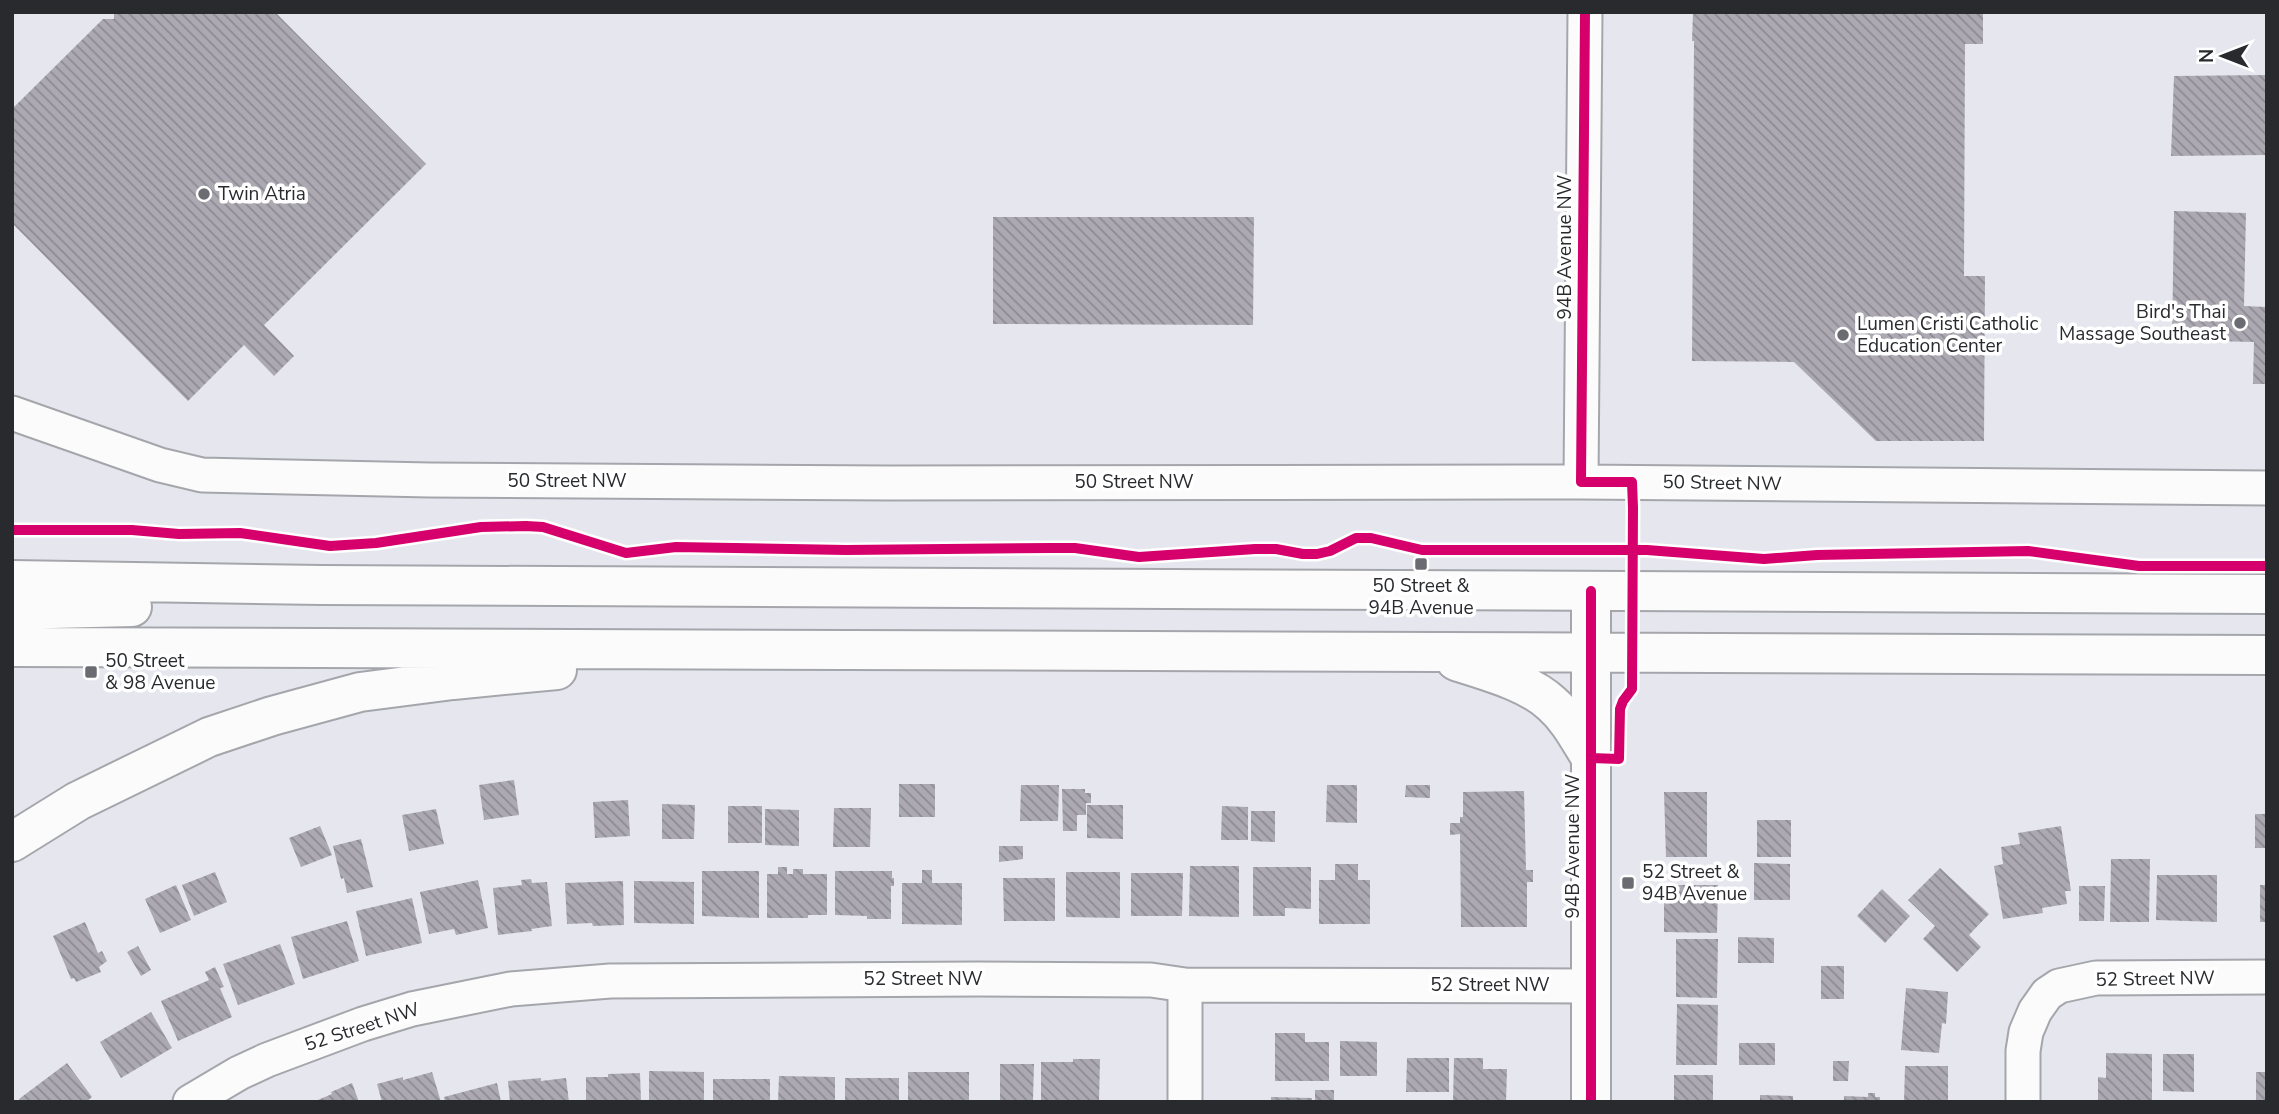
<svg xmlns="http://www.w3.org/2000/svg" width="2279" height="1114" font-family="'Nunito Sans',sans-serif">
	<defs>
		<pattern id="building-back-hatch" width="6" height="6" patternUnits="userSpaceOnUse" patternTransform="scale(1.75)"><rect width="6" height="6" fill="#aca9b3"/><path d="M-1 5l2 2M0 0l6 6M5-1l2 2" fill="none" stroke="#8c8a92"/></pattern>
	</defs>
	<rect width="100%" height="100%" fill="#e6e7ee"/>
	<path fill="url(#building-back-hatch)" d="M114,12H275L426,164L264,325L294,356L274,376L244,345L188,401L12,223V109L103,19H114Z
		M1693,12H1983V44H1965L1964,276H1985L1984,441H1876L1794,362L1692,361L1694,41H1692Z
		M2267,75V155L2171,156L2174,76Z
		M2174,211L2246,213L2244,306L2267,307V384H2253L2254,342L2172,340Z
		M993,217H1254L1253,325L993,324Z
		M514,780L519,815L484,820L479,785Z
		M899,784H935V817H899Z
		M1021,785H1059L1058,821H1020Z
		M1327,785H1357V823L1326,822Z
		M1406,785H1430V798L1405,797Z
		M1062,789H1085V793H1091V803H1086V815H1077V831H1063Z
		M1524,791L1526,870H1533V882H1527V927H1461L1460,834L1450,835V823H1460V817H1463V792Z
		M1664,792H1707V857H1666Z
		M628,800L630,836L595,838L593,802Z
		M662,804L695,805L694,839H662Z
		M1087,805H1123V839L1087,838Z
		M728,806H762V843H728Z
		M1222,806L1248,807V840H1221Z
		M834,808H871L870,847H833Z
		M436,809L444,844L409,851L402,815Z
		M765,809L799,810V846L765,845Z
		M1251,811H1275V842L1251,841Z
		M2255,814H2267V848H2255Z
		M1757,820H1791V857H1757Z
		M320,826L332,855L301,867L289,838Z
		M2061,826L2071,891H2065L2067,904L2042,908L2043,913L2003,919L1994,866L2003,864L2001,847L2020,844L2018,833Z
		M361,839L373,887L347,893L344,878L341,879L333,846Z
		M999,846H1023V859L999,862Z
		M2111,859H2150L2149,922H2110Z
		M1754,863L1790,864V900H1754Z
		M1335,864H1358V880H1370V924H1319V880H1335Z
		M1190,866H1239V917L1189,916Z
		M778,867H787V874H793V869H803V874H827V915H808V918H767V874H778Z
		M1253,867H1311V909L1285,908V916H1253Z
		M1940,868L1989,914L1969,935L1981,947L1957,972L1923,939L1935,926L1908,900Z
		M922,870H932V883H962V925L902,924V883H922Z
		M702,871H759V918L702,916Z
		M835,871H892V878H894V886H891V919H867V916L835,915Z
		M215,872L227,902L194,916L182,885Z
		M1066,872H1120V918L1066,917Z
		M1131,873H1183L1182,916H1131Z
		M2157,875H2217V922L2156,920Z
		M1003,878H1055V921H1004Z
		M531,879L532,883L547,882L552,926L531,929L532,931L498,935L493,888L522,885L521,880Z
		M478,880L488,928L456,935L454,929L429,934L420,892Z
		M623,881L624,925L593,926L592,923L567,924L565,883Z
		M634,881L694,882V924L634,923Z
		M176,885L191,920L160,933L145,899Z
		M1664,885H1718L1717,933L1664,932Z
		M2260,885H2267V922H2260Z
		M2079,886H2105L2104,921H2079Z
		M1882,889L1910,916L1885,943L1857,916Z
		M412,898L422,943L366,956L356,911Z
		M347,921L359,961L303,979L291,937Z
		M85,922L98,953L102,951L107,961L99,967L101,972L76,982L74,978L71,979L53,936Z
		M1738,937L1774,938V963H1738Z
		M1676,939H1718L1717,998L1676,997Z
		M280,944L295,984L238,1005L223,964Z
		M138,946L151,970L141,976L127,952Z
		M1821,966H1844V999H1821Z
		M215,967L224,987L220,988L232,1017L178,1041L161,1001L209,980L205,972Z
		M1906,988L1948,992L1946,1024L1942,1023L1939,1053L1901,1050Z
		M1677,1004L1718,1005L1717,1065H1676Z
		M151,1012L172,1048L121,1078L100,1042Z
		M1275,1033H1305V1042H1329V1081H1275Z
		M1340,1041L1377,1042V1076H1340Z
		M1739,1043H1775V1065H1739Z
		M2106,1053L2152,1054V1102H2098V1077L2106,1078Z
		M2163,1054H2194V1092L2163,1091Z
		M1407,1058H1449V1092H1406Z
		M1454,1058H1483V1069H1507L1506,1102H1453Z
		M1073,1059H1100L1099,1102H1041V1062H1073Z
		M1833,1061H1849L1848,1081H1833Z
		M67,1063L92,1097L86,1102H21L19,1099Z
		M1000,1064H1034L1033,1100H1000Z
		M1905,1066H1948V1102H1904Z
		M649,1071L704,1072V1102H649Z
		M432,1072L441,1102H382L377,1084L403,1077V1080Z
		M908,1072H969V1102H908Z
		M2256,1072H2267V1102H2256Z
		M640,1073L641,1102H586V1077H608V1074Z
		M1674,1075H1713V1102H1674Z
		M779,1076L835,1077V1102H778Z
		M541,1078V1081L566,1078L569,1102H510L508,1081Z
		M845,1078H899V1102H845Z
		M713,1079H770V1102H713Z
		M352,1083L359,1102H313L332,1094L331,1092Z
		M497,1083L501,1102H445L444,1097Z
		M1315,1090H1334V1102H1315Z
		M1868,1093H1875V1097H1880V1102H1844V1096L1868,1097Z
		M1760,1095L1793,1096V1102H1760Z
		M1271,1097L1312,1098V1102H1271Z"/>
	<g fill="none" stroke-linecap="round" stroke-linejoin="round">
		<defs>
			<path id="street" d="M12,413L160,465L202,475L430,480L890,483L1581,482L2267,488
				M1581,482L1585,12
				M1185,985V1102
				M190,1102L239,1073L267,1060L363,1024L412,1009L511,989L610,981L978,979L1151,980L1185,985L1590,986
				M2023,1102V1051L2026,1032L2035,1011L2047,994L2059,986L2096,978L2267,977"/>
			<path id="secondary" d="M12,580L321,585L2267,594
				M12,610L132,607
				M12,647L2267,655
				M1456,661C1486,671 1529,682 1552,704C1569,719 1579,739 1591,758
				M12,842L78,801L209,737L272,716L360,692L453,680L557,670
				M1591,1102V591"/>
		</defs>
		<use href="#street" stroke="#a5a6ab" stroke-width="37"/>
		<use href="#secondary" stroke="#a5a6ab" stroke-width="42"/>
		<use href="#street" stroke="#fbfbfc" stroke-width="33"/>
		<use href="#secondary" stroke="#fbfbfc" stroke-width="38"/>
		<defs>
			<path id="cycleway" d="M1585,12L1581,482H1632L1633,508L1632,689L1623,701L1620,709L1619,759L1591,758
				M12,530H132L179,534L240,533L330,546L376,543L481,527L526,526L543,527L626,553L676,547L846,550L1052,548H1075L1139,557L1255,549H1276L1303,554H1317L1330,551L1356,538H1371L1422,550H1647L1764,559L1817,555L2028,551L2139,566H2267
				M1591,1102V591"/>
		</defs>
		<use href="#cycleway" stroke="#fff" stroke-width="15"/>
		<use href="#cycleway" stroke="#d6006c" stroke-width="10"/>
	</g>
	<g fill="#6a6c71" stroke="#fff" stroke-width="2.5">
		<circle cx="204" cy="194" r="7"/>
		<circle cx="2240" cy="323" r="7"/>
		<circle cx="1843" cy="335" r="7"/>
		<rect x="1414" y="557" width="14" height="14" rx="3.5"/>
		<rect x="84" y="665" width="14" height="14" rx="3.5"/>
		<rect x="1621" y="876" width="14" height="14" rx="3.5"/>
	</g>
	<g text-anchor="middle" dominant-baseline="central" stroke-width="7" stroke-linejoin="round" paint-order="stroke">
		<g font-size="19" fill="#282a2e" stroke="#fff" text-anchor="start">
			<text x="218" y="194">Twin Atria</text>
			<text x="2226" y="312" text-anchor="end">Bird's Thai<tspan x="2226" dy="22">Massage Southeast</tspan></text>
			<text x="1857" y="324">Lumen Cristi Catholic<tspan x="1857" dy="22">Education Center</tspan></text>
			<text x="1421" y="586" text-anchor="middle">50 Street &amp;<tspan x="1421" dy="22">94B Avenue</tspan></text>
			<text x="105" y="661">50 Street<tspan x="105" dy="22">&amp; 98 Avenue</tspan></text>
			<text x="1642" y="872">52 Street &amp;<tspan x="1642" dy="22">94B Avenue</tspan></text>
		</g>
		<g font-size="19" fill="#282a2e" stroke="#fff">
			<text transform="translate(1565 247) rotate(-90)">94B Avenue NW</text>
			<text x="567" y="481">50 Street NW</text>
			<text x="1134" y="482">50 Street NW</text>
			<text transform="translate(1722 483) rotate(1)">50 Street NW</text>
			<text transform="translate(1573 846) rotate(-90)">94B Avenue NW</text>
			<text x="923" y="979">52 Street NW</text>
			<text transform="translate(2155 979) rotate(-1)">52 Street NW</text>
			<text x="1490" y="985">52 Street NW</text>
			<text transform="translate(362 1027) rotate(-18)">52 Street NW</text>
		</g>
	</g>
	<rect width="2279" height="1114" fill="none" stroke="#282a2e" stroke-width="28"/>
	<g transform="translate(2223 56) rotate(270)" stroke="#ffffff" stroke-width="5" paint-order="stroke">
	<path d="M0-5L12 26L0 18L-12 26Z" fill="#282a2e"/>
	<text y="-10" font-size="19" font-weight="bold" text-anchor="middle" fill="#282a2e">N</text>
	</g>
</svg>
